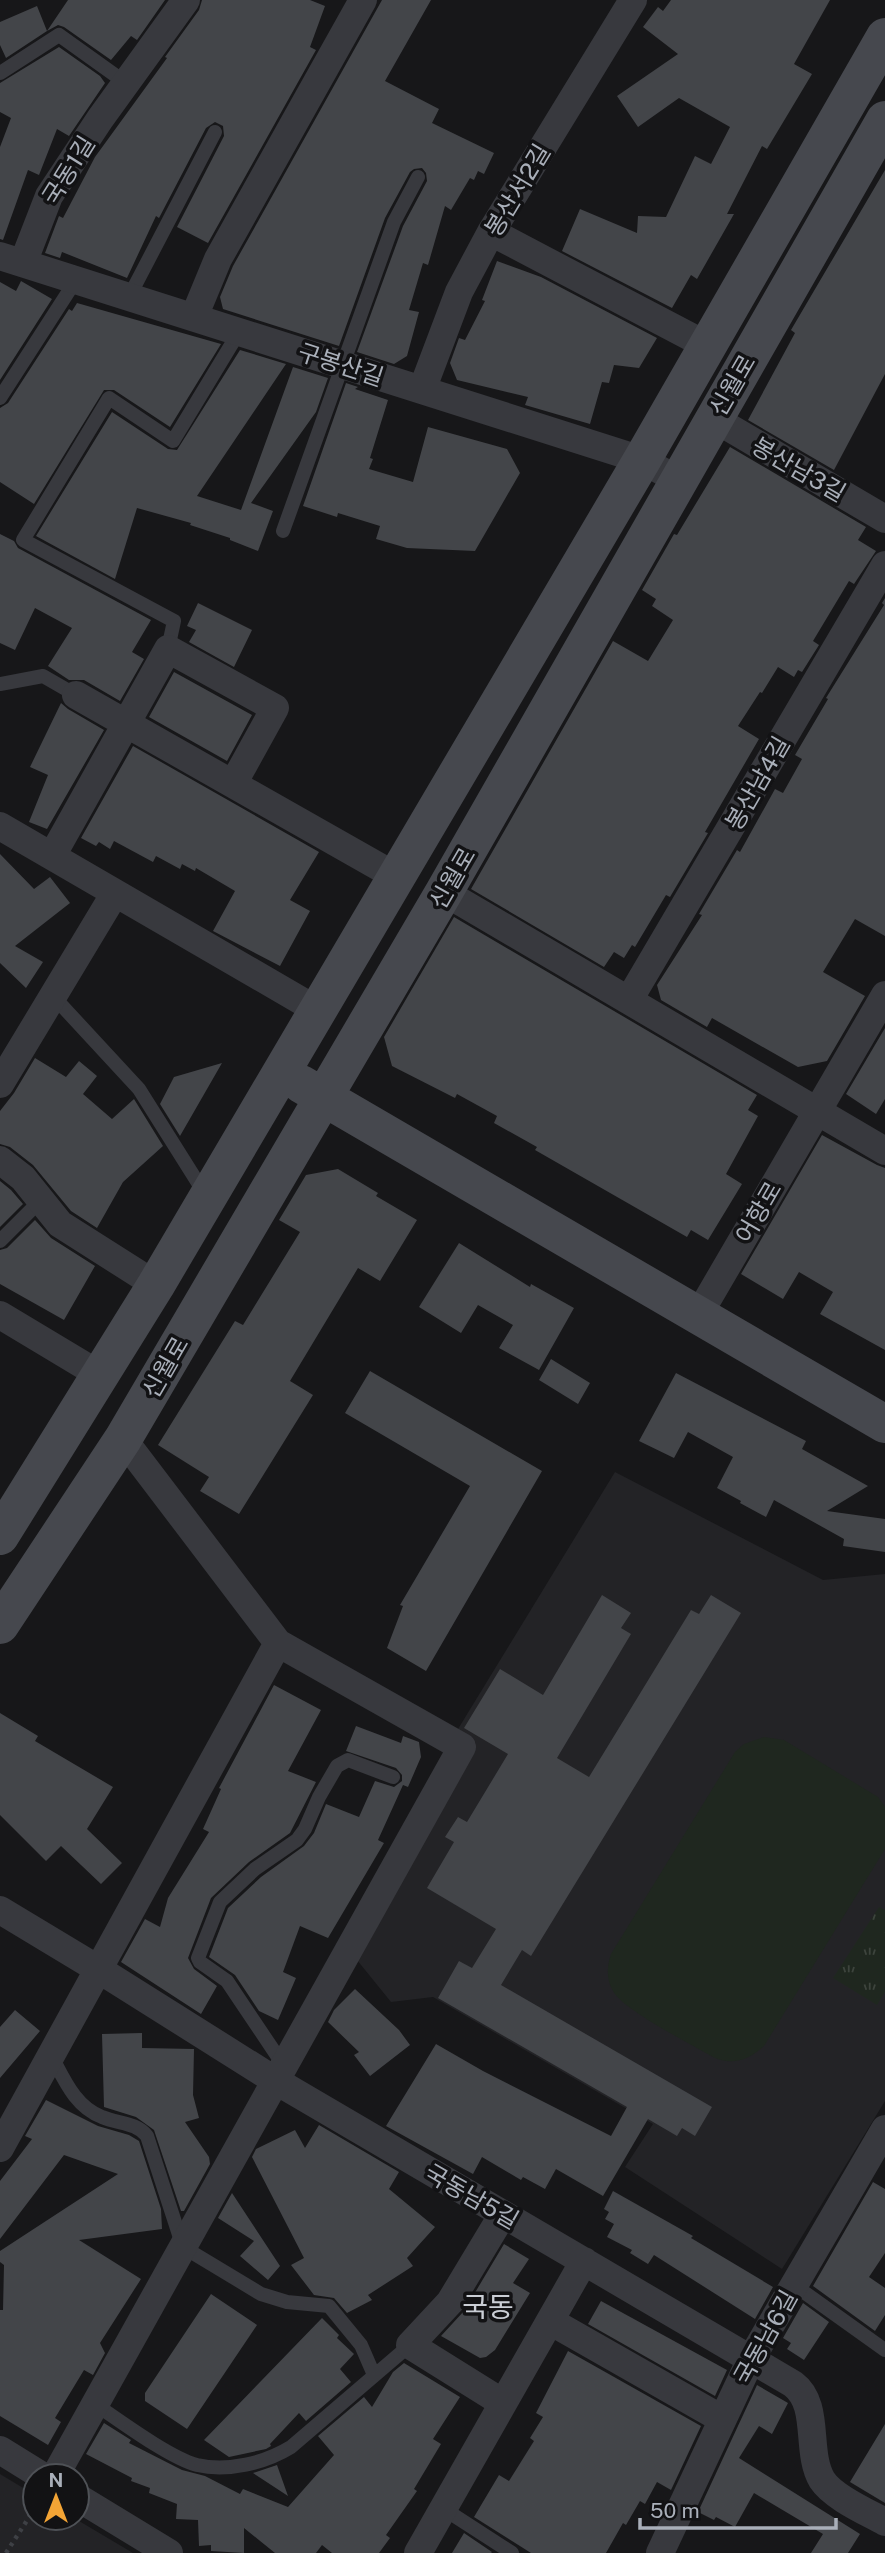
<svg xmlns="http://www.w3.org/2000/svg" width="885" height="2553" font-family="'Public Sans','Noto Sans KR',sans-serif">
	<defs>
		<pattern id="grass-tufts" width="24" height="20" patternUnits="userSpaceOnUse" patternTransform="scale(1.75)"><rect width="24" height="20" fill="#1f271f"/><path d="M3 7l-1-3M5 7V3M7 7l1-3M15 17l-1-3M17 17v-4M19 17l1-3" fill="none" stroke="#3d443d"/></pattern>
	</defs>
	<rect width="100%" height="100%" fill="#171719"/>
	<path fill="#232326" d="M615,1472L823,1580L885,1574V2101L782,2269L625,2167L653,2124L433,1997L391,2002L357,1960L476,1743L458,1729Z
		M0,2474L35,2495V2518H74L133,2553H0Z"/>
	<path fill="url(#grass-tufts)" d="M879,1907L885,1910V1992L877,2005L833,1978Z"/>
	<path fill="#1f271f" d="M764,1737L784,1740L878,1797L885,1807V1849L764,2046C749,2060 732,2066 713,2057C691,2044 623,2010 613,1991C606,1979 607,1966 611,1954L735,1752L744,1744Z"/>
	<path fill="#434549" d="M68,0H165L137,40L131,36L111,60L64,27L58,25L47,31Z
		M202,0H310L325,6L310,47L316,50L208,243L177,227L224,136L223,126L215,122L206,128L159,218L156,216L127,278L62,252L60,258L45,253L59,216L63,218L95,157L167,58L165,57L199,10Z
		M382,0H431L385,81L439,109L432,123L494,153L484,174L478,171L474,180L470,178L451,210L445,206L428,265L423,263L409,310L419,312L407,356L394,364L357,352L403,226L427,181L426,173L422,168L414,169L410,172L385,218L339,346L223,309L220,297L233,266Z
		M671,0H830L794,64L812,74L767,149L762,146L727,214H734L697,279L691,275L672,308L562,251L580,209L637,233L638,216L666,217L695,156L711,164L730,127L679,98L638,127L617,96L678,54L643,27L658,7L663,11Z
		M37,6L47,31L6,58L0,45V22Z
		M59,47L100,76L105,83L69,136L57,129L39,175L28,170L3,240L0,239V147L11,118L0,112V83Z
		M885,170V374L834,470L748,420L795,333L791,330Z
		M497,261L541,277L657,338L639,368L614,365L609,383L602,382L590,424L525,405L528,397L457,380L450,363L459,338L465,340L485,301L482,300Z
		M21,281L52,299L0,380V282L16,291Z
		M77,303L221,344L170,427L114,390H104L34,504L0,482V408L8,403L69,309L72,311Z
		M240,350L286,364L197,496L241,510L293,367L328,378L316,412L251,503L273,511L258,551L230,540V538L190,525L191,523L137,508L115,579L36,536L112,412L168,449L177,450Z
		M346,383L358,387L355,389L388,400L370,458L373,459L369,469L413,482L428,427L507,449L520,473L475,551L407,548L376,539L380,526L338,513L337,517L303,506Z
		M730,447L866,527L858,540L876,551L854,584L849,581L813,641L819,645L802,672L798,670L794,677L778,667L762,693L760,692L738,726L759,739L705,832L708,833L670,897L666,895L635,947L632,945L624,958L614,952L604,967L471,889L613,641L648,661L673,620L652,606L656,599L642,590L674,534L677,535Z
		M0,534L14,541L18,548L151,620L132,652L144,659L120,701L84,680H69L48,666L72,628L35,608L15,650L0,643Z
		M885,598V936L855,919L823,972L865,996L827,1061L798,1067L712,1018L707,1027L661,1000L657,985L702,915L699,914L737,850L740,852L775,789L783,793L802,759L795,755L828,699L826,698L884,605L882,603Z
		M198,603L252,630L234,667L189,642L196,630L187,626Z
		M174,672L252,715L227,761L149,717Z
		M61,703L68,709L104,730L47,829L29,822L48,775L30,767Z
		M133,746L319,852L290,900L310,911L280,966L213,931L235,891L196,868L195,871L182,864L180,869L156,856L153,862L114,841L110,849L99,842L96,846L81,838Z
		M0,854L34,889L50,877L70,903L15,946L43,962L26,988L0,963Z
		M454,917L757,1095L748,1110L758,1116L726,1174L742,1184L708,1240L691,1230L687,1237L535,1150L537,1147L494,1123L497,1116L457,1094L455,1098L392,1066L384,1037Z
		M885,1028V1099L876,1114L846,1094Z
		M35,1058L66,1077L79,1061L97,1076L83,1094L112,1119L134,1099L163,1146L123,1182L97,1228L71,1211L33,1165L10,1147L0,1144V1111L14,1093Z
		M222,1063L180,1136L160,1104L174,1077Z
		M822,1135L877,1165L885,1168V1350L820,1314L833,1292L799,1272L783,1299L741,1274Z
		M338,1169L378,1193L376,1196L417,1220L380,1281L358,1268L290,1381L313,1395L239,1514L200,1491L209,1477L158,1445L235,1321L243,1325L300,1232L279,1220L306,1175Z
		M0,1181L11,1190L23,1204L0,1227Z
		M35,1220L51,1238L95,1266L64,1320L0,1284V1250L7,1248Z
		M459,1243L530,1287L531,1284L574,1308L539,1370L499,1348L513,1325L478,1305L461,1333L419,1307Z
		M551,1359L590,1383L578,1404L539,1380Z
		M370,1371L542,1471L426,1671L387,1648L403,1606L400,1605L470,1486L345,1413Z
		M676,1373L806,1441L802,1449L868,1486L827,1511L885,1519V1552L843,1546L844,1539L774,1500L766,1517L740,1503L741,1501L717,1488L733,1457L688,1432L674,1458L639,1441Z
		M602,1595L631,1613L621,1628L631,1634L557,1758L589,1777L691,1610L699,1614L711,1595L741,1613L531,1956L522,1950L501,1985L712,2107L695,2136L682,2128L677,2136L648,2119L603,2196L556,2169L545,2189L523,2177L521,2180L482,2157L473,2174L386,2126L436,2044L483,2071L611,2136L627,2107L438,1998L459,1961L472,1968L496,1929L427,1888L454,1842L445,1837L458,1817L467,1822L508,1754L464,1728L500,1669L543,1695Z
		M274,1685L321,1710L288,1771L316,1782L290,1833L249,1862L211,1898L188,1958L194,1969L217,1986L201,2014L121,1962L145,1919L160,1927L168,1898L209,1832L203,1829L221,1789L219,1788Z
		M0,1713L38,1736L35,1741L113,1787L87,1829L122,1863L101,1884L61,1846L46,1861L0,1815Z
		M356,1726L401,1743L403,1736L419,1742L421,1757L408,1787L403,1785L378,1840L384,1843L328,1938L300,1926L283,1972L296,1978L278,2020L259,2011L235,1975L209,1957L228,1908L261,1877L304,1846L314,1833L326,1804L359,1817L375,1781L394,1787L402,1781V1775L396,1768L346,1751Z
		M355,1989L399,2030L410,2045L370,2076L354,2055L359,2052L328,2022L334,2010Z
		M15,2010L40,2031L0,2078V2027Z
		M142,2033V2048L194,2049L193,2095L199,2118L185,2122L209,2157L210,2164L184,2211H181L154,2130L136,2117L104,2107L102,2034Z
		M46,2100L98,2126L129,2135L139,2141L161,2209L162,2229L79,2240L141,2279L100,2343L105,2353L93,2375L84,2370L55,2418L61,2422L48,2445L0,2416V2310H3L4,2265L0,2262V2251L118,2174L64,2155L0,2239V2181L32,2139L25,2136Z
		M319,2125L399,2172L389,2189L435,2227L407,2258L413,2266L368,2295L372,2300L347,2313L334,2298L314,2295L291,2265L304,2258L252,2157L256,2149L295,2130L305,2148Z
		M873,2182L885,2189V2253L869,2277L885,2288V2315L875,2331L813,2286Z
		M613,2191L693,2236L691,2238L773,2287L755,2319L654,2255L648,2264L630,2253L632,2250L607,2237L614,2224L605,2219L609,2212L604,2209Z
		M232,2193L280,2266L268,2280L240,2256L254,2241L218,2218Z
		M504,2244L529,2259L513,2283L530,2293L495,2350L486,2357L480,2358L441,2336L464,2311Z
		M211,2294L257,2325L187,2429L145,2401V2393Z
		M601,2301L727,2370L715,2396L588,2324Z
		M803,2303L829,2322L804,2360L787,2349L791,2343L783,2338Z
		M322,2318L339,2335L337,2338L354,2354L340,2369L351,2382L306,2421L299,2413L270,2444L271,2446L266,2449L229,2457L204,2440Z
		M568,2351L701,2426L671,2490L657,2482L645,2504L640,2501L626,2525L623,2523L606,2553H531L474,2517L499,2475L509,2481L534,2441L530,2438L543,2417L536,2413Z
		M404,2363L460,2397L433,2439L441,2444L414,2489L417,2491L386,2535L390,2538L379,2553H332L322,2545L316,2553H275L244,2528V2553L211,2551V2545L199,2546L198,2520L176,2519L177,2504L149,2493L150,2488L131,2481L132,2478L86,2454L104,2423L131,2440L129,2443L182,2470L205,2476L240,2494L243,2489L288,2507L334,2455L318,2436L364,2397L372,2407L393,2372Z
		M757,2385L788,2403L772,2434L759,2426L739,2458L860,2534L848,2553H811L823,2534L754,2493L735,2527L716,2517L714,2520L698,2512Z
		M885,2424V2503L850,2482Z
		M277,2465L288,2496L253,2473Z
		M464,2533L492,2552L491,2553H452Z"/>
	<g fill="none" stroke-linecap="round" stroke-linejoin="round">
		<path stroke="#3e4045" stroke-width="4.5" stroke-dasharray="3.5 5" stroke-linecap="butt" d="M6,2553L35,2508"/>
		<path stroke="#38393e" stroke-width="14" d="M0,73L59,35L126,83
			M129,297L215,132
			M0,398L76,280
			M283,531L394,222L418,177
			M168,649L174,621L23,540L109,398L173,441L239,332
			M0,684L43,676L76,695
			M53,996L139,1089L205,1194
			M0,1241L41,1200
			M51,2055C64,2079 75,2107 102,2117C118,2124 136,2122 147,2136L183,2247L261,2294L287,2302L329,2306L361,2345L374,2375
			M284,2066L227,1981L200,1962L198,1958L220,1902L255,1869L297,1840L305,1829L319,1797L337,1766L348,1760L393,1777
			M794,2285L885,2350
			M95,2404C120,2421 170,2458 197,2465C228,2472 265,2463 291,2447L410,2345
			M444,2509L512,2553"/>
		<path stroke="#38393e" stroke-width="28" d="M491,232L708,346
			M0,256L642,460L678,480
			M23,263L49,196L100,119L186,0
			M194,317L218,259L363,0
			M422,390L459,292L491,232L633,0
			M713,418L885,519
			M76,695L397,877
			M0,826L317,1010
			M52,856L168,649L275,708L233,784
			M444,892L885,1151
			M629,1000L885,565
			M0,1084L115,893
			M0,1160L23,1178L60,1224L156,1285
			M699,1314L885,995
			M0,1315L100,1375
			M0,1910L98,1969L276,2081L793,2384C821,2405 805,2451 822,2480C833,2497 867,2512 885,2522
			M0,2148L278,1643
			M503,2214L450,2302L410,2345L503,2403
			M550,2321L722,2419
			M0,2450L42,2476
			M55,2476L462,1747L278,1643L123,1439
			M77,2497L169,2553
			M418,2553L584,2261
			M660,2553L751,2359L885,2129"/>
		<path stroke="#46484e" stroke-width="38" d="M301,1084L885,1424
			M0,1536L156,1285L642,460L885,37
			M0,1625L123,1439L444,892L885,120"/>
	</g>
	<g text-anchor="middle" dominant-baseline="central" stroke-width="7" stroke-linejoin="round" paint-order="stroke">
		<g font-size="24" fill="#a9afb9" stroke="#121214">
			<text transform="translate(68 170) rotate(-58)">국동1길</text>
			<text transform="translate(517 190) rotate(-59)">봉산서2길</text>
			<text transform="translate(341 364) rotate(18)">구봉산길</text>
			<text transform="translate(732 385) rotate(-60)">신월로</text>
			<text transform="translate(799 469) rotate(30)">봉산남3길</text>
			<text transform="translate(757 783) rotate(-60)">봉산남4길</text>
			<text transform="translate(452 878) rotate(-60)">신월로</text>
			<text transform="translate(758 1212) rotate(-60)">어항로</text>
			<text transform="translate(165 1367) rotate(-60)">신월로</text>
			<text transform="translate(472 2196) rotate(30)">국동남5길</text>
			<text transform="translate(765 2337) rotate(-61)">국동남6길</text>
		</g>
		<g font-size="28" fill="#caced5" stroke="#121214">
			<text x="488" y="2306">국동</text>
		</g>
	</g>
	<g transform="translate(56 2497)"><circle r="33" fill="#121214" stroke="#4e5156" stroke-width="2"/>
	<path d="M0-5L12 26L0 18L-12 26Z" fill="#f3a435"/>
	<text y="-10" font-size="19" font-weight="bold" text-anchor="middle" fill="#a9afb9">N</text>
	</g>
	<path d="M640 2518v10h196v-10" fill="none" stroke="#a9afb9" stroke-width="3.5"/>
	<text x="650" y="2518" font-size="21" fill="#a9afb9" stroke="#121214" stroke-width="5" paint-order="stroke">50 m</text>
</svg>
